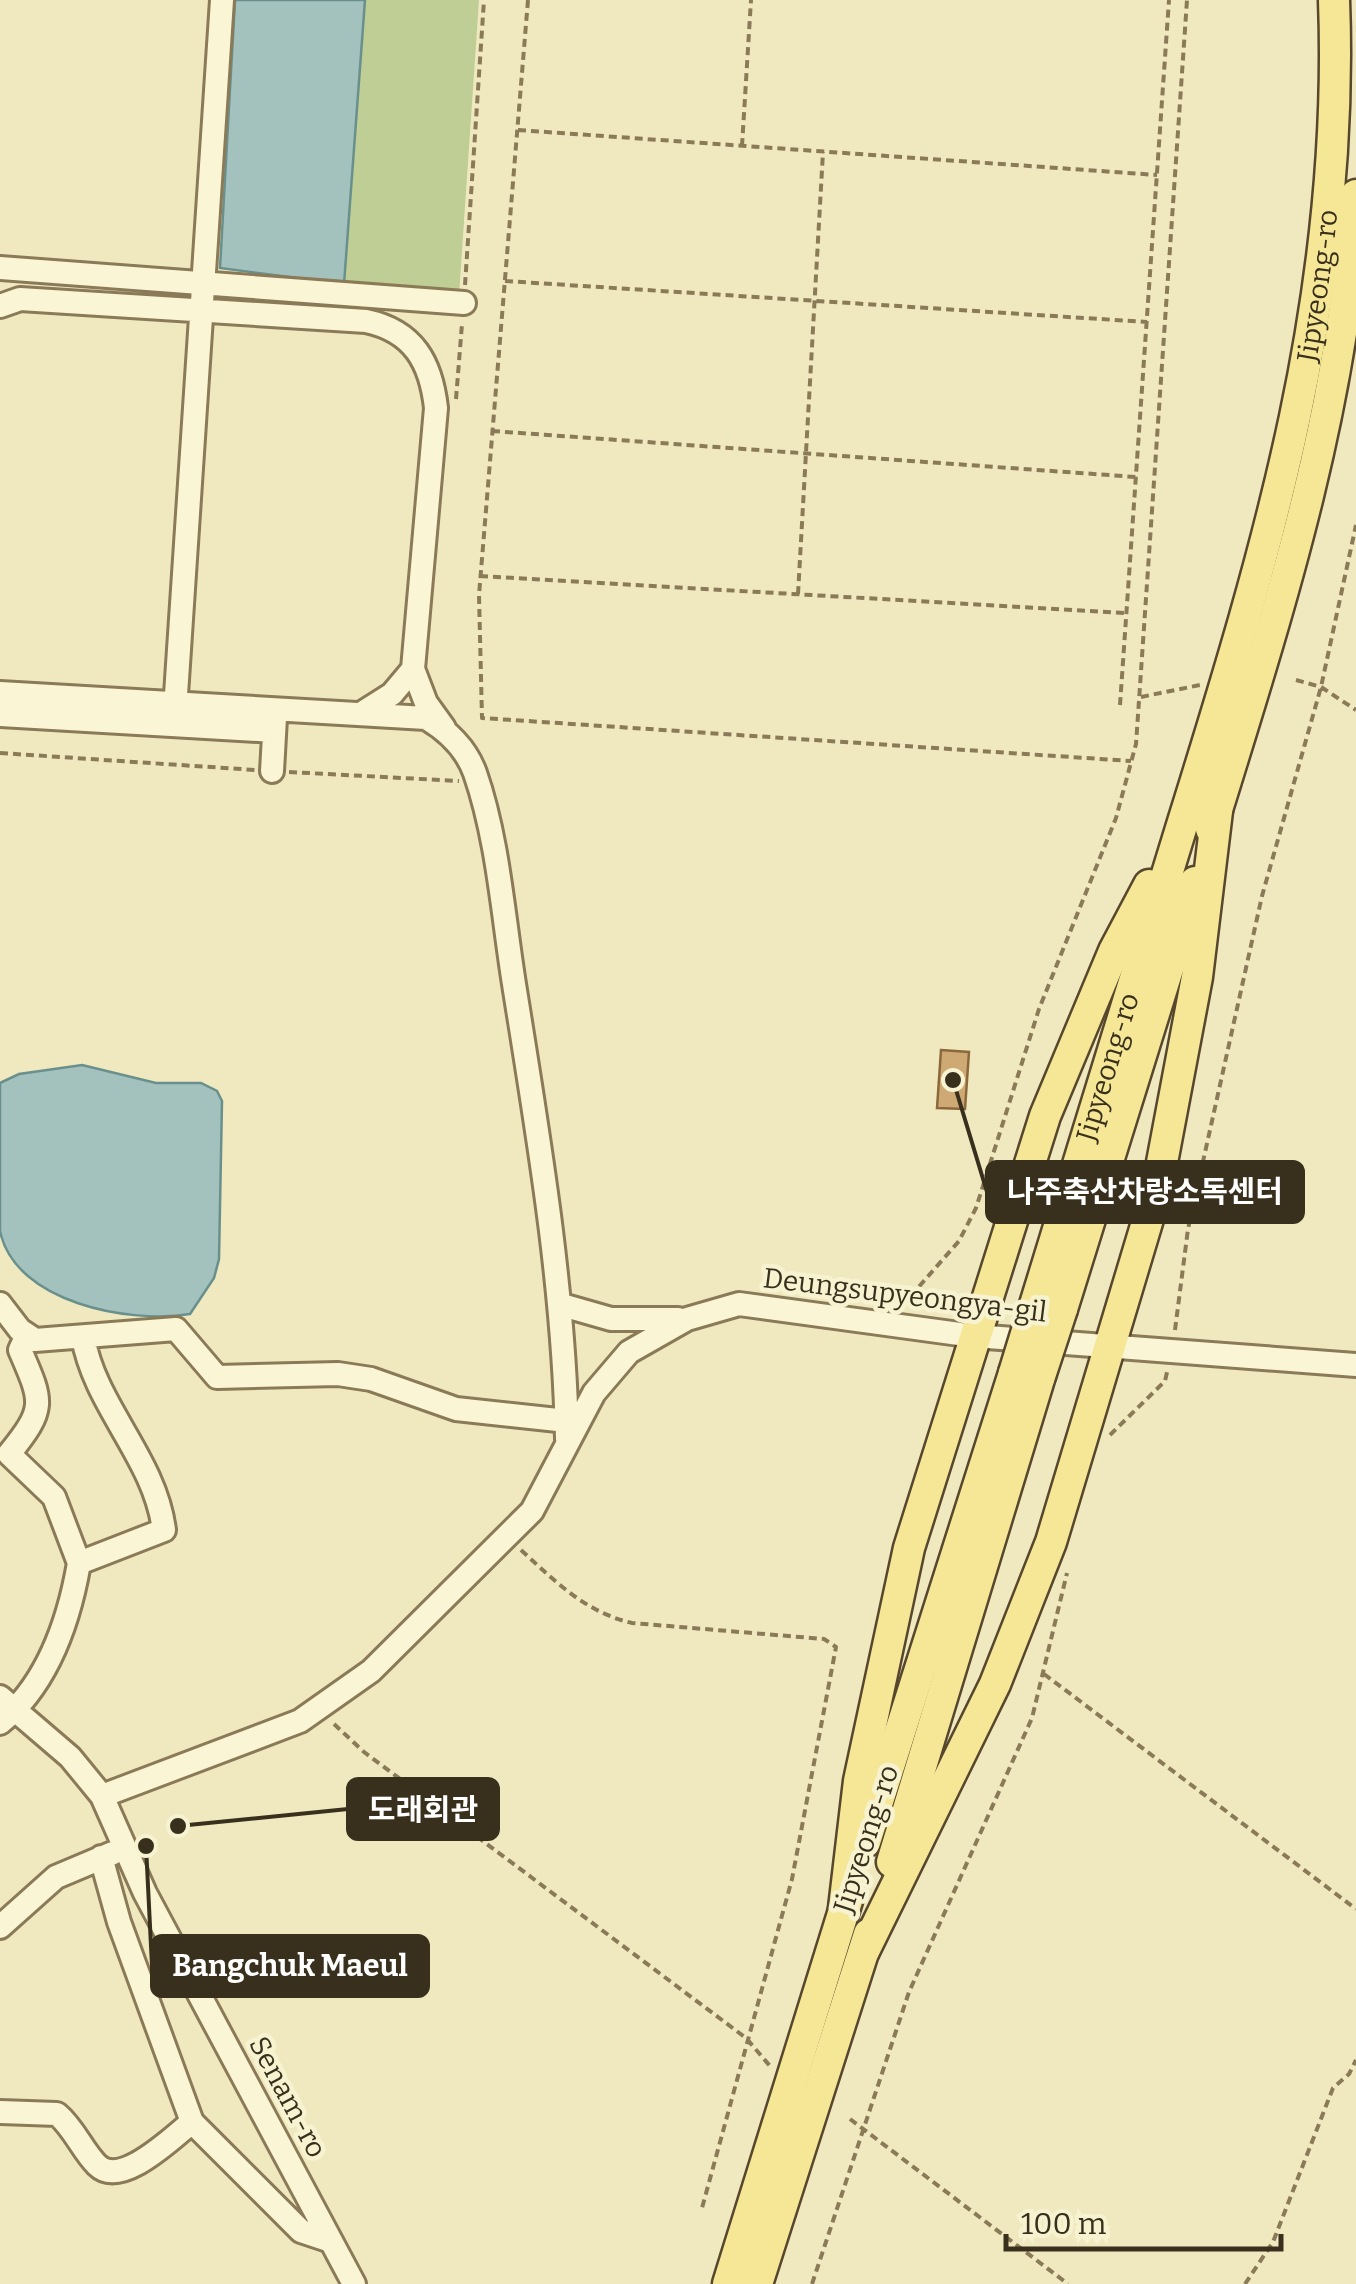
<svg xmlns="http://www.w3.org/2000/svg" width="1356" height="2284" font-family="Bitter,'Noto Sans KR',serif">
	<rect width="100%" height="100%" fill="#f0e9c0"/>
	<path fill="#bece94" d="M365,0H479L459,295L344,284Z"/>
	<path fill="#a3c2be" stroke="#6a908d" stroke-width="2.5" d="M235,0H365L344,284L220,268Z
		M82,1065L156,1083H201L217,1091L222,1101L219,1259L214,1278L190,1314C130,1324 15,1303 0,1231C0,1197 0,1121 0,1083L19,1074Z"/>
	<path fill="#cfa974" stroke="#8a683c" stroke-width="2.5" d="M941,1050L969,1052L965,1109L937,1108Z"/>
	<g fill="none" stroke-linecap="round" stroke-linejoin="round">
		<defs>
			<path id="minor" d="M0,268L464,303
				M0,306L20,299L366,321C414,331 431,363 436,408L413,669L392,694L362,713
				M413,669L426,703L444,728
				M0,693L426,718C448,731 466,748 475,773C498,839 503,915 514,984C538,1135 564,1285 567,1439
				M0,715L274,731
				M174,725L222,0
				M272,771L275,718
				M0,1304L20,1330L35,1340L176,1329L217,1377L338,1374L371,1379L456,1409L567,1421
				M562,1305L611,1319H678
				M27,1335L20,1350C43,1403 46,1408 9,1454L54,1497L79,1563
				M0,1697L70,1757L102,1796L145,1893L354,2284
				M0,1723C48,1684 69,1621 79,1563L164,1530C155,1458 95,1407 83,1337
				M102,1796L300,1721L371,1671L532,1511L594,1393L629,1352L687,1319L739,1304L974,1336L1356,1365
				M101,1857L119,1922L192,2122L301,2231L331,2241
				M0,1927L56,1877L113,1853
				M0,2112L57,2114C74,2128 82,2150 97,2165C121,2189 173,2137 192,2122"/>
			<g id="major">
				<path d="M1211,829C1275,622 1344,412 1356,195"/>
				<path id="s1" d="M1034,1308C1083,1146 1132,984 1183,822C1269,546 1345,293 1334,0"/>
				<path d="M1062,1309L1195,882"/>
				<path d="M865,1842L1014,1373"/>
				<path d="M892,1862L1040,1376"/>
				<path d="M844,1908L859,1781L909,1548L1045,1116L1114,951L1149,885"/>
				<path d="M864,1951L995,1684L1051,1542L1157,1189L1197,977L1217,811"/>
				<path d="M728,2284L850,1891"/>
				<path d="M757,2284L869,1934"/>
			</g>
		</defs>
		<use href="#minor" stroke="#8a7a57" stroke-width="28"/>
		<use href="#major" stroke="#57472c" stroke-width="35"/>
		<path stroke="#8a7a57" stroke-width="4" stroke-dasharray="8 5" stroke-linecap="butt" d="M528,0L479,595L482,718L1131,761
			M518,130L1157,175
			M742,146L751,0
			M505,281L1147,322
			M465,285L484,0
			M456,399L462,324
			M492,431L1136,477
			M480,576L1124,613
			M798,594L823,152
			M1296,680L1321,687L1356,710
			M1141,697L1200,685
			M1120,705L1169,0
			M0,753L255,770
			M289,772L459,781
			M902,1306L959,1241L976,1208L1039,1009L1116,818L1136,744L1187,0
			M1175,1330L1188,1229L1262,896L1321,687L1356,525
			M1110,1435L1165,1381L1168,1368
			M521,1550C556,1582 585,1612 632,1623L824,1639L836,1647L792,1879L702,2208
			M1044,1674L1356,1909
			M334,1724L364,1752L746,2038L770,2066
			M850,2119L1068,2284
			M812,2284L909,1992L1032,1718L1067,1573
			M1245,2284L1273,2242L1333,2088L1349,2074L1356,2060"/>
		<use href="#minor" stroke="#faf5d4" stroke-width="22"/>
		<use href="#major" stroke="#f5e796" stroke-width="30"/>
		<defs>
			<path id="major-bridge" d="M1014,1373L1034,1308
				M1040,1376L1062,1309"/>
		</defs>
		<use href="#major-bridge" stroke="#57472c" stroke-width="35" stroke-linecap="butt"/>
		<use href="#major-bridge" stroke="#f5e796" stroke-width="30"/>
	</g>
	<g text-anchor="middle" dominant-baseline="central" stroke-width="9" stroke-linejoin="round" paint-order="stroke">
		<g font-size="28" fill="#382f1c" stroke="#f7f2d0">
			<text stroke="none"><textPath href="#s1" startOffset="1062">Jipyeong-ro</textPath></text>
			<text stroke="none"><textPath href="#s1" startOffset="252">Jipyeong-ro</textPath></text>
			<text transform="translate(905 1295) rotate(7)">Deungsupyeongya-gil</text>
			<text transform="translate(866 1839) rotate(-72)">Jipyeong-ro</text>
			<text transform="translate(288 2097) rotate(62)">Senam-ro</text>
		</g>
	</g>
	<path fill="none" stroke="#382f1c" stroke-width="4" d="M953 1080L987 1192M178 1826L348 1809M146 1846L152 1966"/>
	<g fill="#382f1c" stroke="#f7f2d0" stroke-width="4">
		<circle cx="953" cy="1080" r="10"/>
		<circle cx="178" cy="1826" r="10"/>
		<circle cx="146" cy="1846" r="10"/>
	</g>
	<g fill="#382f1c" stroke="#382f1c" stroke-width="4">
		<rect x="987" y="1162" width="316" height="60" rx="10"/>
		<rect x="348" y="1779" width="150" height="60" rx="10"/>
		<rect x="152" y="1936" width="276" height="60" rx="10"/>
	</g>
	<g font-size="30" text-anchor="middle" font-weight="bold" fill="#fff">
		<text x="1145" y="1202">나주축산차량소독센터</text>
		<text x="423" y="1820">도래회관</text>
		<text x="290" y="1976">Bangchuk Maeul</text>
	</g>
	<path d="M1006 2234v15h275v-15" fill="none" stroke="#382f1c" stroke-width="5"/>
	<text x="1021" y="2234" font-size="30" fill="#382f1c" stroke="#f7f2d0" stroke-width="8" paint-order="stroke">100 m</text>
</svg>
